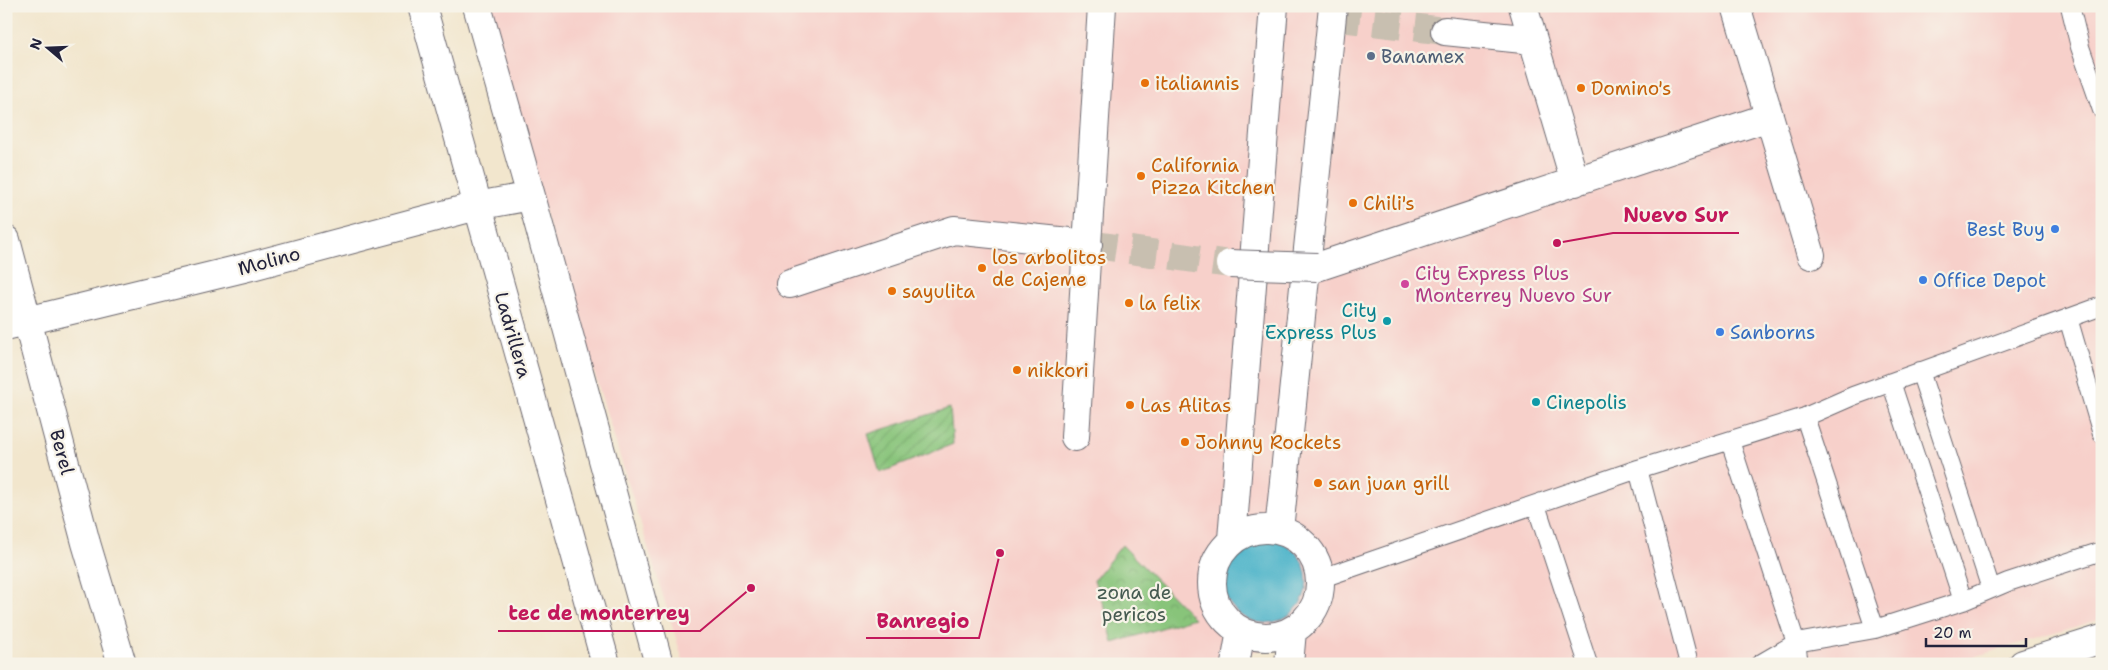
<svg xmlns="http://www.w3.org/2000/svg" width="2108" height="670" font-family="'Shantell Sans',sans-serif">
	<defs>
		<pattern id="park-crowns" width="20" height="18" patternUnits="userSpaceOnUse" patternTransform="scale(1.25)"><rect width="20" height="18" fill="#88c47a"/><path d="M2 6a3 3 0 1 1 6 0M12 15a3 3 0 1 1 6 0" fill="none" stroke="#75a86a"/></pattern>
		<pattern id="garden-furrows" width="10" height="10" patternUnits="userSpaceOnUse" patternTransform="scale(1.25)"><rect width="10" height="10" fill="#88c47a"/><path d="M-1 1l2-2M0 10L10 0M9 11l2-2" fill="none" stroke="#75a86a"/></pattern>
	</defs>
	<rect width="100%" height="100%" fill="#f7f3e8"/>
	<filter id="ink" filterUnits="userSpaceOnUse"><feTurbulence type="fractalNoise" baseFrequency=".02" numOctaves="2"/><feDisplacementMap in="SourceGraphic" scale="10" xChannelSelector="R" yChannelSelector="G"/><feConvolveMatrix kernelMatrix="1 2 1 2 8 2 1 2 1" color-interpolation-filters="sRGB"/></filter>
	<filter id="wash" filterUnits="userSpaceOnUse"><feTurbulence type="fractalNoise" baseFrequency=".0096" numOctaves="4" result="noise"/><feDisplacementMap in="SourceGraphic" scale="20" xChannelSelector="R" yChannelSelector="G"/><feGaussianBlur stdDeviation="1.12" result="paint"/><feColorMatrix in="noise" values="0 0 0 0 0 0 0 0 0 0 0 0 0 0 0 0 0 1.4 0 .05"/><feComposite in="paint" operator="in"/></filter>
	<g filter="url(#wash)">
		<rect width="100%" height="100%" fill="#f2e6cd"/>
		<path fill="#f7d0ca" d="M481,6H2102V619L1950,664H1290L1287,642L1211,664H684Z"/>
		<path fill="url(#park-crowns)" stroke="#55735a" d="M1122,545L1194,618L1113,643L1105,610L1094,580Z"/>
		<path fill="url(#garden-furrows)" stroke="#55735a" d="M950,408L953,444L880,473L868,434Z"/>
		<path fill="#4bb3c9" stroke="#366a82" d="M1223 581a42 42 0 1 1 84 0a42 42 0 1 1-84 0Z"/>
	</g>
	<g filter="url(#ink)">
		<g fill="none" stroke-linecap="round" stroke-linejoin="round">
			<path stroke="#c8bfb0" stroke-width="28" stroke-dasharray="28 14" stroke-linecap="butt" d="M1332,17L1445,31
				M1088,244L1230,264"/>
			<defs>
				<path id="lane" d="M2070,6L2080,47L2102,110
					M2068,318L2102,434
					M1920,371L1991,589
					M1891,382L1963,601
					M1805,417L1875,629
					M1730,441L1796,643L1799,664
					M1638,469L1689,664
					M1536,505L1588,664
					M1322,578L1638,469L1805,417L1853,396L2102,306
					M1760,664L1796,643L1875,629L1963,601L2008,582L2102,551"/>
				<path id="street" d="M422,6L606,664
					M477,6L531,196L659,664
					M1523,6L1575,182
					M1736,6L1811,255
					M1445,31L1533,40
					M6,240L86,543L122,664
					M1317,267L1769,117
					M790,284L954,230L1088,244
					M6,326L244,268L477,206L531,196
					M1075,437L1102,6
					M1212 583a54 54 0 1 1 108 0a54 54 0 1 1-108 0Z
					M1279,530L1333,6
					M1232,539L1274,6
					M1235,664L1241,631
					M1289,664L1292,631
					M2023,664L2102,639"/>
			</defs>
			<use href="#lane" stroke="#6b676e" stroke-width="20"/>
			<use href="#street" stroke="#6b676e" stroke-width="30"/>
			<use href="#lane" stroke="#fff" stroke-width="18"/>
			<use href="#street" stroke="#fff" stroke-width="28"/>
			<defs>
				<path id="street-bridge" d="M1230,264L1317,267"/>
			</defs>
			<use href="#street-bridge" stroke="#6b676e" stroke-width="30" stroke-linecap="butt"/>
			<use href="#street-bridge" stroke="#fff" stroke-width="28"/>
		</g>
	</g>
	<circle fill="#5c6f8a" stroke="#f7f3e8" stroke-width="2" cx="1371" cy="56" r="5"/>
	<g fill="#e8710a" stroke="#f7f3e8" stroke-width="2">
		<circle cx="1145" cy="83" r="5"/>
		<circle cx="1581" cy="88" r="5"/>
		<circle cx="1141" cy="176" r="5"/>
		<circle cx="1353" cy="203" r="5"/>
		<circle cx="982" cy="268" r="5"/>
		<circle cx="892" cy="291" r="5"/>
		<circle cx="1129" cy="303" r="5"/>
		<circle cx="1017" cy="370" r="5"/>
		<circle cx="1130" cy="405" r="5"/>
		<circle cx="1185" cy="442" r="5"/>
		<circle cx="1318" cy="483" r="5"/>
	</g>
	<g fill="#3f7fe0" stroke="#f7f3e8" stroke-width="2">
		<circle cx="2055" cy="229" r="5"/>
		<circle cx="1923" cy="280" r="5"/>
		<circle cx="1720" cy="332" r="5"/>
	</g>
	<circle fill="#d1479c" stroke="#f7f3e8" stroke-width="2" cx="1405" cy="284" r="5"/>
	<g fill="#0f9aa8" stroke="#f7f3e8" stroke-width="2">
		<circle cx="1387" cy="321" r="5"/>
		<circle cx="1536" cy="402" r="5"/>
	</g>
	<g text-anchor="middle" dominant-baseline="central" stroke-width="4.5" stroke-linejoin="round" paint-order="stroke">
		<g font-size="19" fill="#4e5e75" stroke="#f7f3e8" text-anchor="start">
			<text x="1381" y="56">Banamex</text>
		</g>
		<g font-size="19" fill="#c56008" stroke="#f7f3e8" text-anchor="start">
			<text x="1155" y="83">italiannis</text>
			<text x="1591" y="88">Domino's</text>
			<text x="1151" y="165">California<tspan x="1151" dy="22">Pizza Kitchen</tspan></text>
			<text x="1363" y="203">Chili's</text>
			<text x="992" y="257">los arbolitos<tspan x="992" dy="22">de Cajeme</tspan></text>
			<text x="902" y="291">sayulita</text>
			<text x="1139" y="303">la felix</text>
			<text x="1027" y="370">nikkori</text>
			<text x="1140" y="405">Las Alitas</text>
			<text x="1195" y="442">Johnny Rockets</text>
			<text x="1328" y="483">san juan grill</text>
		</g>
		<g font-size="19" fill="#366cbe" stroke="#f7f3e8" text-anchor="start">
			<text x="2045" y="229" text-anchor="end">Best Buy</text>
			<text x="1933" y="280">Office Depot</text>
			<text x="1730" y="332">Sanborns</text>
		</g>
		<g font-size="19" fill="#22223b" stroke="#f7f3e8">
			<text transform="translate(269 261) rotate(-15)">Molino</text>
			<text transform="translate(513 335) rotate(74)">Ladrillera</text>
			<text transform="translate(62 452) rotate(75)">Berel</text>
		</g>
		<g font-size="19" fill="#b23c85" stroke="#f7f3e8" text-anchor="start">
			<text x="1415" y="273">City Express Plus<tspan x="1415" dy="22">Monterrey Nuevo Sur</tspan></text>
		</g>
		<g font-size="19" fill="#0d838f" stroke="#f7f3e8" text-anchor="end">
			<text x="1377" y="310">City<tspan x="1377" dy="22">Express Plus</tspan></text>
			<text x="1546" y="402" text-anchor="start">Cinepolis</text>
		</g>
		<g font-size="19" fill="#465b51" stroke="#f7f3e8">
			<text x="1134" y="592">zona de<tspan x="1134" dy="22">pericos</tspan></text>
		</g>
	</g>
	<path fill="none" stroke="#c2185b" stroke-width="2" d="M1557 243L1613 233H1739M751 588L700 631H498M1000 553L979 638H866"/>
	<g fill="#c2185b" stroke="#f7f3e8" stroke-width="2">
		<circle cx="1557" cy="243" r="5"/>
		<circle cx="751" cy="588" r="5"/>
		<circle cx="1000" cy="553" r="5"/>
	</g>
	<g font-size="20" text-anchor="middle" font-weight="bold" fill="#c2185b" stroke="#f7f3e8" stroke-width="4.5" stroke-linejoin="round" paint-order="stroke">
		<text x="1676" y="222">Nuevo Sur</text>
		<text x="599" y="620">tec de monterrey</text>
		<text x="923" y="628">Banregio</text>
	</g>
	<rect width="2108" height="670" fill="none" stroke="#f7f3e8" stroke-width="25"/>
	<g transform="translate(48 48) rotate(289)" stroke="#f7f3e8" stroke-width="4" paint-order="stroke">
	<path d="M0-4L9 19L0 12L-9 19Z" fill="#22223b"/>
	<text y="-8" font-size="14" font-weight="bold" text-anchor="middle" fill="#22223b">N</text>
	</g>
	<path d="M1926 638v8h100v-8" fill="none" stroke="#22223b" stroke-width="2.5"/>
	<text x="1933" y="638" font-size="15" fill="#22223b" stroke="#f7f3e8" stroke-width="4" paint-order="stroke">20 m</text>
</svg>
